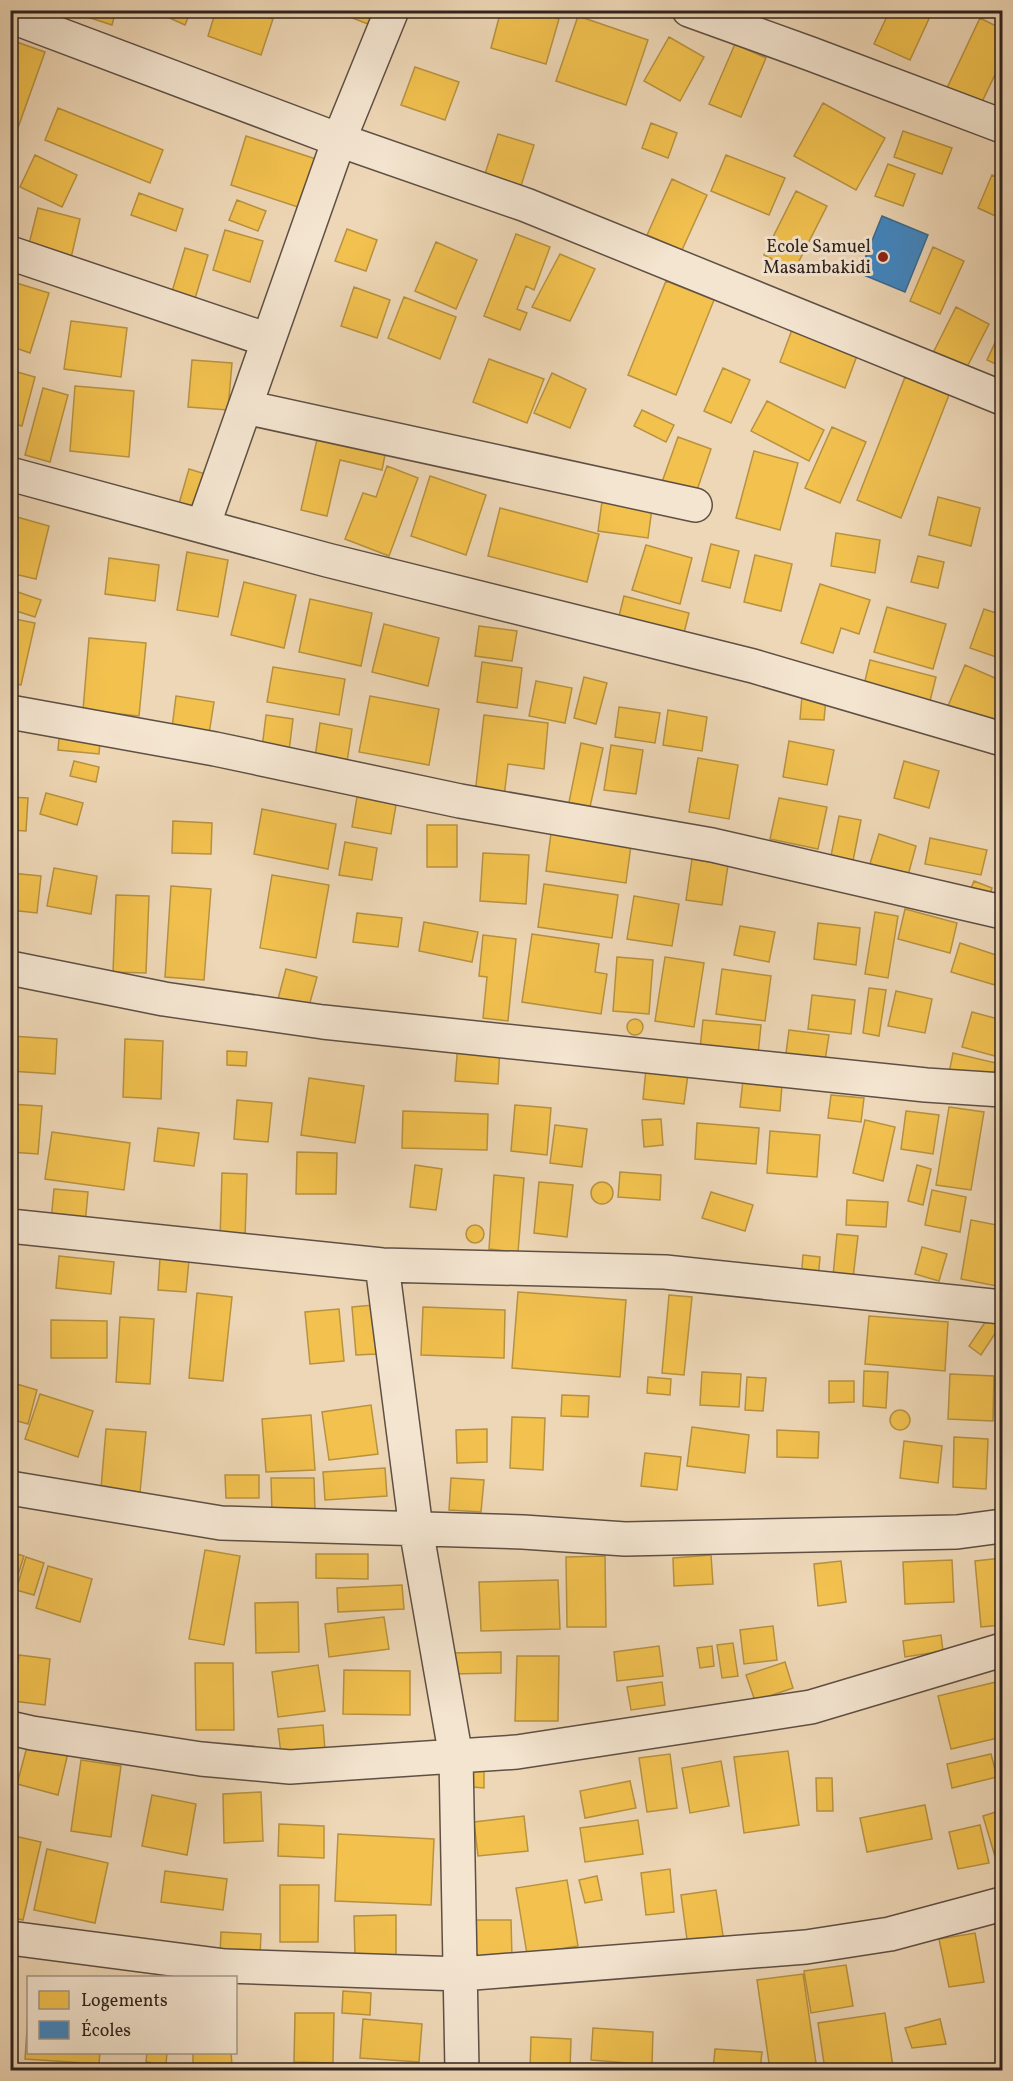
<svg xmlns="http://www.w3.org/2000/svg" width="1013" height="2081" font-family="Vollkorn,serif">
	<rect width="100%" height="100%" fill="#eed7b6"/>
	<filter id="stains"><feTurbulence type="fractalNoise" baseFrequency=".00333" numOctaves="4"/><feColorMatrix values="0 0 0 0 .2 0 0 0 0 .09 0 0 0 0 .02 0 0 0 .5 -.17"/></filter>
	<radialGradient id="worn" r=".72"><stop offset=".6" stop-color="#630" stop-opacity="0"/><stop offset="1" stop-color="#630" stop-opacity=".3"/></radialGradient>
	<path fill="#f2c14e" stroke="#b89240" stroke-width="1.5" d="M66,10H116L112,25Z
		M152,10H191L185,25Z
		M216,10H248L273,19L261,55L208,36Z
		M332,10H378L373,26Z
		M501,10H530L559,19L546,64L491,48Z
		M890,10H933L910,60L874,44Z
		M578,16L648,40L626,105L556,81Z
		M980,18L1002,29V60L981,104L947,88Z
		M669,37L704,57L680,101L644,81Z
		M11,40L45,52L15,136L10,134Z
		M735,44L766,58L741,117L709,104Z
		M415,67L459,82L445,120L401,105Z
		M823,103L885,138L856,190L794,156Z
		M58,108L163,150L150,183L45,140Z
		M651,123L677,133L668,158L642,148Z
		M903,131L952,148L942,174L894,157Z
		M498,134L534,145L519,192L483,180Z
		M246,136L319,160L304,209L231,185Z
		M35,155L77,175L62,207L20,187Z
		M726,155L785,178L769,215L711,191Z
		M888,164L915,174L903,206L875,196Z
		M992,175L1002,179V219L978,208Z
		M672,179L707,195L682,250L647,235Z
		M796,191L827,206L794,271L764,255Z
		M139,193L183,209L176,231L131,215Z
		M237,200L266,211L258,231L229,220Z
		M38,208L80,219L71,258L28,248Z
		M347,229L377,240L366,271L335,261Z
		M225,230L263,241L250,282L213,270Z
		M516,234L550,247L534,290L526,286L517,309L527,313L520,330L484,316Z
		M436,242L477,260L456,309L415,291Z
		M933,247L964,261L940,314L910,301Z
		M185,248L208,255L194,302L171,295Z
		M560,254L595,269L570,321L532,307Z
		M10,281L49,293L30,353L10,346Z
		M666,281L714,300L676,395L628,375Z
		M354,287L390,300L377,338L341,326Z
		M404,297L456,317L440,359L388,338Z
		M956,307L989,324L965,371L932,355Z
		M71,321L127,328L121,377L64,369Z
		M793,327L858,353L845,388L780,362Z
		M1000,332L1002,333V367L987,360Z
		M489,359L544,379L527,423L473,402Z
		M192,360L232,363L228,410L188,407Z
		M723,368L750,380L731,423L704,411Z
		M10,370L35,377L22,426L10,423Z
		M552,373L586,389L570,428L534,413Z
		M905,377L949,395L901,518L857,500Z
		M75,386L134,391L129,457L70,451Z
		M43,388L68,395L50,462L25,455Z
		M767,401L824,430L809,461L751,431Z
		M642,410L674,425L666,442L634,426Z
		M832,427L866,442L840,503L805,488Z
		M318,435L386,450L382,470L340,460L327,516L301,510Z
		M678,437L711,449L696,493L662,482Z
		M754,451L798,463L780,530L736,518Z
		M387,466L418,478L389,556L345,539L363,493L376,497Z
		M189,469L212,476L201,514L178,507Z
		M430,476L486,495L466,555L411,536Z
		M603,494L653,501L648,538L598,531Z
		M938,497L980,508L971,546L929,535Z
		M500,508L599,534L587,582L488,556Z
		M17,517L49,526L36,579L10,573V544Z
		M836,533L880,540L875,573L831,566Z
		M711,544L739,551L730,588L702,581Z
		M646,545L692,558L680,604L632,590Z
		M187,552L228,560L218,617L177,610Z
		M755,555L792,564L781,611L744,602Z
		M918,556L944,562L938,588L911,582Z
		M109,558L159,565L155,601L105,594Z
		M244,582L296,595L284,648L231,635Z
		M820,584L870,600L859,634L841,628L833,653L801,643Z
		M12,590L41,600L35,617L10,609Z
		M624,596L689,613L681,645L616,628Z
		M310,599L372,613L361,666L299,652Z
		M887,607L946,624L933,669L874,652Z
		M984,609L1002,615V659L970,648Z
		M10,618L35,623L21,685L10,683Z
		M384,624L439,638L428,686L372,672Z
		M479,626L517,631L512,661L475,656Z
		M89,638L146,643L139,716L83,710Z
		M870,660L936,677L930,701L864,685Z
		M482,662L522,668L517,708L477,702Z
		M965,665L1002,681V714L997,726L948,706Z
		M273,667L345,679L339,715L267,702Z
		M584,677L607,683L596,724L574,718Z
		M536,681L572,688L565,723L529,716Z
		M176,696L214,702L209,734L172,728Z
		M370,696L439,709L429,765L359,752Z
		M802,696L826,698L824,720L800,719Z
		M619,707L660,713L655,743L615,737Z
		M668,710L707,717L702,751L663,745Z
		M266,715L293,719L289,751L262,748Z
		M484,715L548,723L544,769L508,764L504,797L475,794Z
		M320,723L352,729L347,762L315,757Z
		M59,738L100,742L99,754L58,750Z
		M789,741L834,750L827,785L783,777Z
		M581,743L603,748L588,816L567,812Z
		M611,745L643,750L636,794L604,790Z
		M698,758L738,765L729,819L689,812Z
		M74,761L99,767L96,782L70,776Z
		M904,761L939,771L929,808L894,798Z
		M46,793L83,803L77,825L40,814Z
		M10,797L28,798L26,831L10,830Z
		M357,797L396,805L391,834L352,827Z
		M779,798L827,807L818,849L770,839Z
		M262,809L336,824L328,869L254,854Z
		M839,816L861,820L853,861L831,856Z
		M173,821L212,823L211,854L172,853Z
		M427,825H457V867H427Z
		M551,833L631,845L626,883L546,871Z
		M879,834L916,846L907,879L869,867Z
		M930,838L987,850L981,875L925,864Z
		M345,842L377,848L372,880L339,875Z
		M483,853L529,855L526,904L480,901Z
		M692,859L728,865L722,905L686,900Z
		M54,868L97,876L91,914L47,906Z
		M10,873L41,876L37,913L10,910Z
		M272,875L329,885L316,958L260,948Z
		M974,881L992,888L988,901L969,893Z
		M544,884L618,895L612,938L538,927Z
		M171,886L211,889L204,980L165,977Z
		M116,895L149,896L146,973L113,972Z
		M634,896L679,904L672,946L627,939Z
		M905,909L957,923L950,953L898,939Z
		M875,912L898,916L888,978L865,974Z
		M357,913L402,918L398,947L353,942Z
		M424,922L478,932L472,962L419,951Z
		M818,923L860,928L856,965L814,959Z
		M740,926L775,932L769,962L734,955Z
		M532,934L599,944L595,972L607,974L601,1014L522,1002Z
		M483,935L516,939L508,1021L483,1018L487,977L479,976Z
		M960,943L1002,957L995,985L951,972Z
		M617,957L653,960L649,1014L613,1011Z
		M665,957L704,963L694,1027L655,1021Z
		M286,969L317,977L309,1006L278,999Z
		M722,969L771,976L765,1021L716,1014Z
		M869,988L886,990L879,1036L863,1033Z
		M896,991L932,999L925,1033L888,1026Z
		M812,995L855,1000L851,1034L808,1029Z
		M972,1012L1002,1020V1058L962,1047Z
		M627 1027a8 8 0 1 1 16 0a8 8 0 1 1-16 0Z
		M703,1020L761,1025L758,1055L700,1049Z
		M789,1030L829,1035L824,1067L785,1061Z
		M10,1036L57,1039L55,1074L10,1071Z
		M125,1039L163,1041L161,1099L123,1097Z
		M458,1043L500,1046L498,1084L455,1081Z
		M227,1051L247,1052L246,1066L227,1065Z
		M953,1053L996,1063L992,1083L949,1073Z
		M646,1069L688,1074L684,1104L643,1099Z
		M309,1078L364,1086L355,1143L301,1135Z
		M743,1080L782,1085L780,1111L740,1107Z
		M831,1095L864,1098L861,1122L828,1118Z
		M237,1100L272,1103L268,1142L234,1139Z
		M10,1104L42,1106L38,1154L10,1152Z
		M515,1105L551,1108L547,1155L511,1151Z
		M949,1107L984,1112L971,1190L936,1185Z
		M403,1111L488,1114L487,1150L402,1148Z
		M906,1111L939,1115L933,1154L901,1149Z
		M661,1119L663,1145L644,1147L642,1120Z
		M865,1120L895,1127L883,1181L853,1173Z
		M697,1123L759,1128L756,1164L695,1159Z
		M555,1125L587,1129L582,1167L550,1163Z
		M158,1128L199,1133L194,1166L154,1161Z
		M770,1131L820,1135L817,1177L767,1173Z
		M52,1132L130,1143L124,1190L45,1179Z
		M297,1152L337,1153L336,1194H296Z
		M415,1165L442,1169L436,1210L410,1207Z
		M917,1165L931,1169L923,1205L908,1201Z
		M620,1172L661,1175L660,1200L618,1197Z
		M222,1173L247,1174L245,1239H220Z
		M494,1175L524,1178L518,1252L489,1249Z
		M591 1193a11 11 0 1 1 22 0a11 11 0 1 1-22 0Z
		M539,1182L573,1185L567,1237L534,1233Z
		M54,1189L88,1192L85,1225L51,1221Z
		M932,1190L966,1197L960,1232L925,1225Z
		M711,1192L753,1205L745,1231L702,1218Z
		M847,1200L888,1202L886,1227L846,1225Z
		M971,1220L1002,1226V1287L961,1279Z
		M466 1234a9 9 0 1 1 18 0a9 9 0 1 1-18 0Z
		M837,1234L858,1236L853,1278L833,1276Z
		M922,1247L947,1254L939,1281L915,1274Z
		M803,1255L820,1257L818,1281L801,1280Z
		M59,1256L114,1262L111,1294L56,1288Z
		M160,1258L189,1260L186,1292L158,1290Z
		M518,1292L626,1300L620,1377L512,1368Z
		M197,1293L232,1297L223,1381L189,1378Z
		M669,1295L692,1297L684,1375L662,1373Z
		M373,1305L377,1354L356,1355L352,1307Z
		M423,1307L505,1310L504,1358L421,1355Z
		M339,1309L344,1361L310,1364L305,1312Z
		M990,1315L1002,1323L981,1355L969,1346Z
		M869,1316L948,1322L945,1371L865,1364Z
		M120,1317L154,1319L150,1384L116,1382Z
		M51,1320L107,1321V1358H51Z
		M864,1371L888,1372L886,1408L863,1406Z
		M702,1372L741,1374L739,1407L700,1405Z
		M950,1374L994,1376L993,1421L948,1419Z
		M648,1377L671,1379L670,1395L647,1393Z
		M747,1377L766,1378L763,1411L745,1410Z
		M829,1381H854V1402L829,1403Z
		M10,1382L37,1390L28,1424L10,1419Z
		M40,1394L93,1411L78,1457L25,1439Z
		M562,1395L589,1396L588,1417L561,1416Z
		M371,1405L378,1454L329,1460L322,1412Z
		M890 1420a10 10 0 1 1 20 0a10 10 0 1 1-20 0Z
		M311,1415L315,1470L266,1472L262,1419Z
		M512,1417L545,1418L543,1470L510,1468Z
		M692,1427L749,1435L745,1473L687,1466Z
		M106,1429L146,1432L140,1492L101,1488Z
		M487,1429V1462L457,1463L456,1430Z
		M777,1430L819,1432L818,1458L777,1457Z
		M954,1437L988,1439L986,1489L953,1487Z
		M904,1441L942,1446L938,1483L900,1478Z
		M645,1453L681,1457L677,1490L641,1486Z
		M385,1468L387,1496L325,1500L323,1472Z
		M225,1475H259V1498H226Z
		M271,1478H314L315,1512L272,1513Z
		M451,1478L484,1480L481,1512L449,1510Z
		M205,1550L240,1556L224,1645L189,1639Z
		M10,1552L24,1556L10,1600Z
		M316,1554H368V1579L316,1578Z
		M711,1555L713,1584L674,1586L673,1558Z
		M605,1556L606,1627H567L566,1557Z
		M26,1557L44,1563L34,1595L16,1590Z
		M1002,1558V1625L981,1627L975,1561Z
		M952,1560L954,1602L905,1604L903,1562Z
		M841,1561L846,1602L818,1606L814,1564Z
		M48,1566L92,1579L80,1622L36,1608Z
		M558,1580L560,1629L481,1631L479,1582Z
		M402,1585L404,1609L338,1612L337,1588Z
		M298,1602L299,1652L256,1653L255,1603Z
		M384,1617L389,1649L329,1657L325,1624Z
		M773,1626L777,1660L744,1664L740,1630Z
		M941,1635L943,1651L905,1657L903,1641Z
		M733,1643L738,1676L722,1678L717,1645Z
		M659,1646L663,1676L617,1681L614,1652Z
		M712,1646L714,1666L700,1668L697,1648Z
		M501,1652V1673L452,1674L451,1653Z
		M19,1655L50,1659L45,1705L13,1701Z
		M517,1656H559L558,1721H515Z
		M785,1662L793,1688L755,1701L746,1675Z
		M195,1663H233L234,1730H196Z
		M318,1665L325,1711L278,1717L272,1672Z
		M344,1670L410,1671V1715L343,1714Z
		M1000,1681L1002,1690V1737L951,1749L938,1696Z
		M662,1682L665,1705L631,1710L627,1687Z
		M323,1725L325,1750L281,1754L278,1729Z
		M28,1743L68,1753L58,1795L17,1784Z
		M788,1751L799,1825L744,1833L734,1757Z
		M670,1754L677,1808L647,1812L639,1758Z
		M991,1754L997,1777L952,1788L947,1764Z
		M81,1760L121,1766L111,1837L71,1831Z
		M721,1761L729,1806L690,1813L682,1768Z
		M461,1769L484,1770V1788L460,1786Z
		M816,1778H832L833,1811H817Z
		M630,1781L636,1808L585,1818L580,1791Z
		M261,1792L263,1841L224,1843L223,1794Z
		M152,1795L196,1804L187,1855L142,1846Z
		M925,1805L932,1839L867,1852L860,1818Z
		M1002,1810V1880L983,1816Z
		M524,1816L528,1851L478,1856L474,1822Z
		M638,1820L643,1854L585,1862L580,1828Z
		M279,1824L324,1826V1858L278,1856Z
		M980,1825L989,1863L958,1869L949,1832Z
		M338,1834L434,1839L431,1905L335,1901Z
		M10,1835L41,1842L23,1920L10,1917Z
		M47,1849L108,1863L95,1923L34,1910Z
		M670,1869L674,1912L646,1915L641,1873Z
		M165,1871L227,1879L223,1910L161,1902Z
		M597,1876L602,1900L585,1903L579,1880Z
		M567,1880L578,1946L527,1954L516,1888Z
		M280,1885H319L318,1942H280Z
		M716,1890L724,1942L688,1947L681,1895Z
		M396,1915V1956L355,1957L354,1916Z
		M474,1920H511L512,1958H474Z
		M221,1932L261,1934L260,1956L220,1955Z
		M975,1933L984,1982L949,1987L939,1939Z
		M846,1965L853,2006L811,2013L804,1971Z
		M803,1974L817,2070H770L757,1980Z
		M343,1991L371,1993L370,2015L342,2013Z
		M28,2013V2052H100L99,2064L25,2059Z
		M295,2013H334L333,2063L294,2062Z
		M885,2013L893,2067L872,2070H825L818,2023Z
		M363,2019L422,2024L419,2062L360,2058Z
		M940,2019L946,2044L912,2048L905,2028Z
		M593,2028L653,2032L652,2065L591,2060Z
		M531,2037L571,2039L570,2070H530Z
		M715,2049L762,2052L760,2070H713Z
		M147,2052H167L166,2065L146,2062Z
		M193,2052H231L232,2066L193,2067Z
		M283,2064L347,2068L346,2070H283Z
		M41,2066L78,2070H41Z"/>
	<path fill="#3f88c5" stroke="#3a6a93" stroke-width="1.5" d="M882,216L928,235L905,292L859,273Z"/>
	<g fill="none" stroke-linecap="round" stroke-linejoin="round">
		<defs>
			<path id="street" d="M689,10L811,54L1002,126
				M10,16L339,140L526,205L1002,398
				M10,253L268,340
				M245,407L695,505
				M10,474L327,560L753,666L1002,739
				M203,526L339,140L392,10
				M10,712L215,749L460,801L712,845L1002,912
				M10,968L164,999L323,1022L926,1085L1002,1090
				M10,1226L382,1265L665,1272L1002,1307
				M382,1265L416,1529L456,1757L462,2070
				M10,1488L221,1523L523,1532L625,1539L957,1532L1002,1526
				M10,1728L32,1733L201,1759L290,1767L517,1752L811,1707L1002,1650
				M10,1938L225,1966L461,1974L806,1947L890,1934L1002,1904"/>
		</defs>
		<use href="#street" stroke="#5f5044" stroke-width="36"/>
		<use href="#street" stroke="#f4e5d0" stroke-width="33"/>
	</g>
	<circle fill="#8f2418" stroke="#f4e5d0" stroke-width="2" cx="883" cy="257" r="6"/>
	<g text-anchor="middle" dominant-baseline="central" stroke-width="6" stroke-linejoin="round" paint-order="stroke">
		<g font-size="18" fill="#2f231e" stroke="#f4e5d0" text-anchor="end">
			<text x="871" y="247">Ecole Samuel<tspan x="871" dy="21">Masambakidi</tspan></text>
		</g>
	</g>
	<rect width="1013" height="2081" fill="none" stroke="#eed7b6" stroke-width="36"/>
	<rect x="12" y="12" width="989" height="2057" fill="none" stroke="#2f231e" stroke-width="3"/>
	<rect x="18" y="18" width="977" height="2045" fill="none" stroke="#2f231e" stroke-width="1.5"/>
	<rect x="27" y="1976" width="210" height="78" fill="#f4e5d0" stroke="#a59789" stroke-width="1.5"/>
	<rect x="39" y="1991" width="30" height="18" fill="#f2c14e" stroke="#a59789" stroke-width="1.5"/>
	<text x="81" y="2006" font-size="18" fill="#2f231e">Logements</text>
	<rect x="39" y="2021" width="30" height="18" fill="#3f88c5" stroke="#a59789" stroke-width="1.5"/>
	<text x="81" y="2036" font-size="18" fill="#2f231e">Écoles</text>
	<rect width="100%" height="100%" filter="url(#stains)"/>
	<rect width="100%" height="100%" fill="url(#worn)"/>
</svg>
